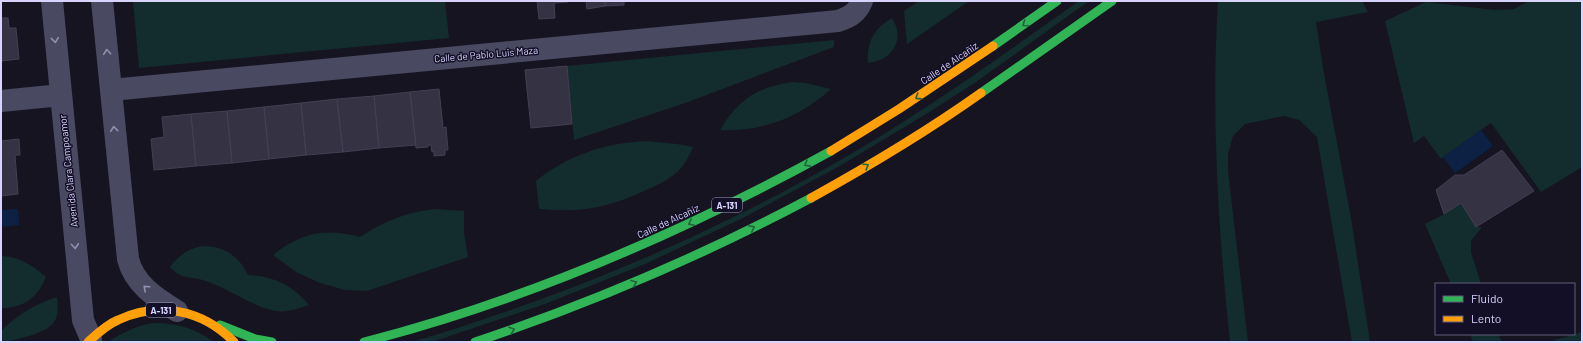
<svg xmlns="http://www.w3.org/2000/svg" width="1583" height="343" font-family="Barlow,sans-serif">
	<rect width="100%" height="100%" fill="#161421"/>
	<path fill="#132c2d" d="M133,1H445L449,38L139,68Z
		M919,1H969L907,44L904,11Z
		M1079,1H1089L976,82L931,111L838,167L743,218L645,264L545,304L432,342H412C560,298 703,239 837,162C921,114 1000,57 1079,1Z
		M1218,1H1362L1368,12L1316,22L1323,68L1351,218L1370,342H1352L1317,137L1299,120L1284,116L1245,124L1233,136L1228,154V171L1248,342H1230C1218,229 1211,114 1218,1Z
		M1529,1H1582V167L1541,192L1491,123L1441,159L1424,136L1414,143L1385,21L1426,2L1495,10L1514,9Z
		M892,18C906,39 892,61 868,63C866,43 874,28 892,18Z
		M834,40V47L688,102L574,140L567,66Z
		M792,82L806,83L831,89C799,118 762,132 720,130C738,100 757,87 792,82Z
		M644,141L677,144L693,147C689,157 684,166 676,173C667,181 655,186 644,191C608,208 578,213 539,209L536,181C568,155 603,144 644,141Z
		M1461,203L1476,227H1482L1471,241V252L1481,284H1451L1425,224L1444,214Z
		M435,209L464,211V233L468,257L367,291L345,290L320,283L296,272L273,255C302,232 325,228 360,237C385,221 405,212 435,209Z
		M202,246C224,246 238,255 248,275C274,276 293,285 309,305C299,308 287,313 276,311C253,307 228,288 206,281C191,276 181,280 170,267C179,255 188,249 202,246Z
		M1,256C18,256 34,266 46,277C37,298 24,308 1,308Z
		M57,297C58,306 59,315 54,322C46,334 15,340 1,342V331C17,315 35,304 57,297Z
		M153,323C177,323 195,328 214,342H108C123,332 136,326 153,323Z
		M1582,332V342H1548Z
		M1470,334H1498L1502,342H1473Z"/>
	<path fill="#0d2144" d="M1481,130L1493,146L1455,173L1443,157Z
		M18,209L19,225L1,227V210Z"/>
	<path fill="#343243" stroke="#433f54" d="M537,1H567L568,2L554,3L555,18L539,19Z
		M586,1H605V6L587,9Z
		M605,1H624V5L605,6Z
		M1,18H8L9,28H16L19,59L1,61Z
		M567,66L572,124L531,128L525,70Z
		M439,89L443,128L446,127L448,150H445V155L434,156V151L432,152L431,145H428V147L416,148L410,92Z
		M410,92L416,145L379,148L374,96Z
		M374,96L379,148L343,152L337,99Z
		M337,99L343,152L306,155L301,103Z
		M301,103L306,155L269,159L264,107Z
		M264,107L269,159L232,163L227,111Z
		M227,111L232,163L196,166L191,114Z
		M191,114L196,166L154,170L151,139L164,137L162,117Z
		M19,139L20,155H15L18,194L1,196V141Z
		M1502,150L1534,191L1476,227L1461,203L1444,214L1436,190L1455,175H1464Z"/>
	<g fill="none" stroke-linecap="round" stroke-linejoin="round">
		<path stroke="#4a4962" stroke-width="22" d="M52,1L83,320L91,339
			M102,1L128,259C134,284 156,298 177,311
			M111,90L838,21C850,17 857,13 862,1
			M1,101L61,95"/>
		<path stroke="#30b455" stroke-width="9" d="M993,46L1057,1
			M981,93L1112,1
			M220,325L255,339L272,342
			M364,342C527,300 684,232 831,151
			M475,342C592,303 702,256 811,198"/>
		<path stroke="#ff9f0a" stroke-width="9" d="M831,151L899,109L993,46
			M811,198C869,166 926,132 981,93
			M88,342C97,334 106,325 118,320C159,301 203,310 234,342"/>
	</g>
	<defs><path id="oneway-chevron" d="M-2-3.5L2.5 0L-2 3.5" fill="none" stroke-width="1.6" stroke-linecap="round" stroke-linejoin="round"/></defs>
	<g stroke="#22623e">
		<use href="#oneway-chevron" transform="translate(1025 24) rotate(145)"/>
		<use href="#oneway-chevron" transform="translate(918 97) rotate(147)"/>
		<use href="#oneway-chevron" transform="translate(807 164) rotate(151)"/>
		<use href="#oneway-chevron" transform="translate(866 166) rotate(-31)"/>
		<use href="#oneway-chevron" transform="translate(691 223) rotate(154)"/>
		<use href="#oneway-chevron" transform="translate(752 228) rotate(-27)"/>
		<use href="#oneway-chevron" transform="translate(634 283) rotate(-22)"/>
		<use href="#oneway-chevron" transform="translate(512 330) rotate(-19)"/>
	</g>
	<g stroke="#928eb0">
		<use href="#oneway-chevron" transform="translate(55 40) rotate(84)"/>
		<use href="#oneway-chevron" transform="translate(107 52) rotate(-95)"/>
		<use href="#oneway-chevron" transform="translate(114 129) rotate(-96)"/>
		<use href="#oneway-chevron" transform="translate(75 246) rotate(85)"/>
		<use href="#oneway-chevron" transform="translate(146 288) rotate(-138)"/>
	</g>
	<g text-anchor="middle" dominant-baseline="central" stroke-width="3" stroke-linejoin="round" paint-order="stroke">
		<g fill="#130f26" stroke="#9e99be" stroke-width="1">
			<rect x="712" y="198" width="30" height="14" rx="3"/>
			<rect x="146" y="303" width="30" height="14" rx="3"/>
		</g>
		<g font-size="9" font-weight="bold" fill="#d9d4ff">
			<text x="727" y="205">A-131</text>
			<text x="161" y="310">A-131</text>
		</g>
		<g font-size="10" fill="#d9d4ff" stroke="#130f26">
			<text transform="translate(486 54) rotate(-5)">Calle de Pablo Luis Maza</text>
			<text transform="translate(949 63) rotate(-34)">Calle de Alcañiz</text>
			<text transform="translate(68 171) rotate(-96)">Avenida Clara Campoamor</text>
			<text transform="translate(668 221) rotate(-25)">Calle de Alcañiz</text>
		</g>
	</g>
	<rect width="1583" height="343" fill="none" stroke="#d9d4ff" stroke-width="4"/>
	<rect x="1435" y="283" width="140" height="52" fill="#130f26" stroke="#625e7d"/>
	<rect x="1443" y="296" width="20" height="6" fill="#30b455" stroke="#625e7d"/>
	<text x="1471" y="303" font-size="12" fill="#d9d4ff">Fluido</text>
	<rect x="1443" y="316" width="20" height="6" fill="#ff9f0a" stroke="#625e7d"/>
	<text x="1471" y="323" font-size="12" fill="#d9d4ff">Lento</text>
</svg>
